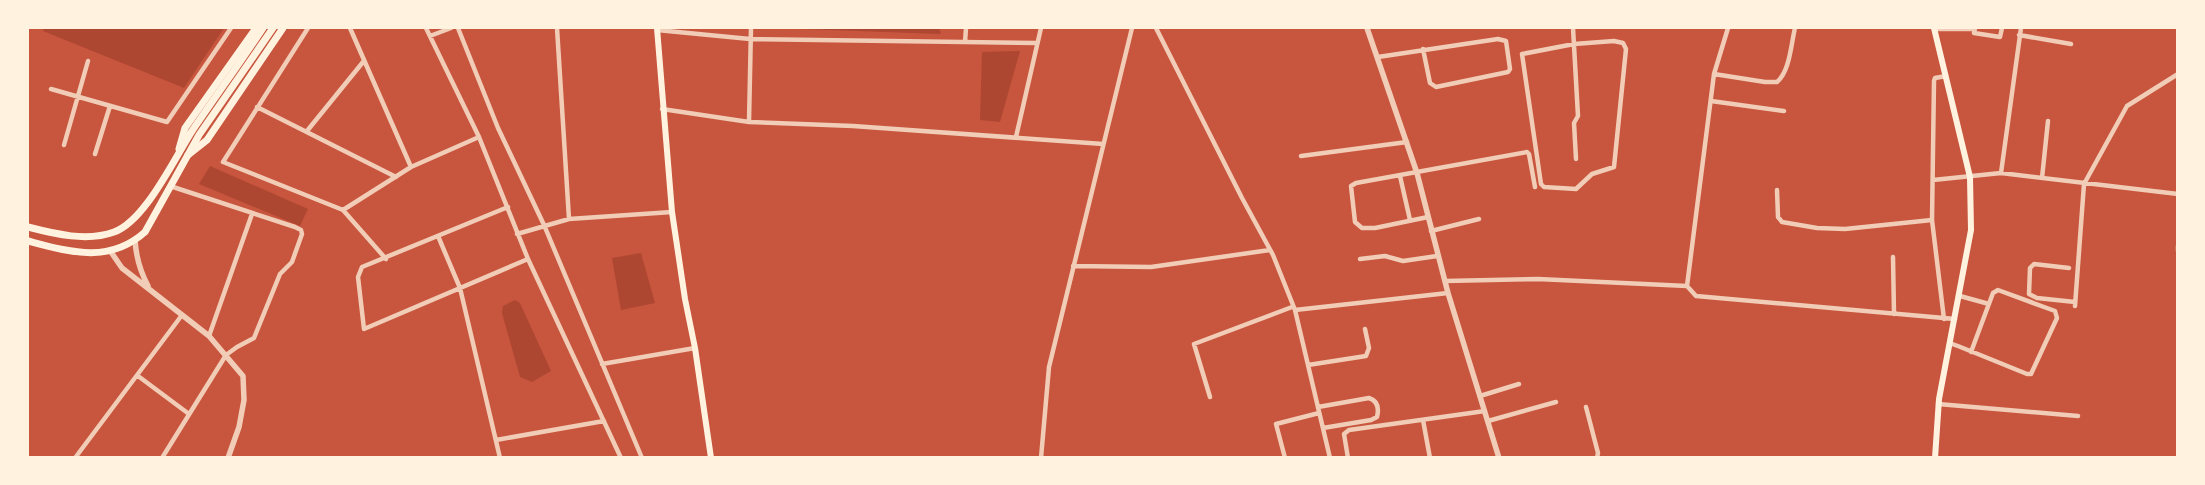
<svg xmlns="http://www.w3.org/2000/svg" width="2205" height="485" font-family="'Fira Sans Condensed',sans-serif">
	<rect width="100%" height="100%" fill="#c8553d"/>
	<path fill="#ae4732" d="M44,28H224L184,88L43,31Z
		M773,28H939L941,34Z
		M1020,51L1000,122L980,120L982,52Z
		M210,166L308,209L300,226L199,184Z
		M641,253L655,303L621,310L612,258Z
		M515,300L520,303L551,371L532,382L520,377L502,313L503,306Z"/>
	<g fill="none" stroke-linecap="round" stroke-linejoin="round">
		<path stroke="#f1ccb7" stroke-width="4.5" d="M308,28L223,162L343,210L386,259
			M350,28L411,167
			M426,28L479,137L528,259L621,458
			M458,28L498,128L544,225L642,458
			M557,28L569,219
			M1156,28L1242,198L1273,255L1295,310L1330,458
			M1573,28L1578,116L1574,123L1576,159
			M1975,28L1974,33L2000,37L2002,28
			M1935,29H1975
			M657,30L750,39L1037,43
			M2019,35L2071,44
			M430,36L451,28
			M1614,41L1623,43L1626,49L1614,167L1592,174L1576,189L1544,187L1541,184L1522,54L1574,44Z
			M965,42L966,28
			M1378,57L1498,39L1506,41L1510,69L1508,72L1436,87L1430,83L1423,49
			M1714,74L1765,82H1777C1790,71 1791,44 1795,28
			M51,89L167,122L231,28
			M1711,101L1784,111
			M257,107L396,177
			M662,109L749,122L853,126L1103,144
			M749,122L751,28
			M307,131L363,62
			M1016,137L1041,28
			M64,145L88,61
			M95,154L110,106
			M1301,156L1407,142
			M2001,173L2021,28
			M1400,176L1410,220
			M2042,178L2048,121
			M1933,180L2001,173L2178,194
			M1777,190L1778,217L1782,222L1817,228L1845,229L1932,220
			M508,207L362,267L358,277L364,329L528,259
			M343,210L411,167L479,137
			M1428,217L1375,228H1362L1355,222L1351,186L1356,183L1527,152L1529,154L1535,187
			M1431,231L1479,219
			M517,234L569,219L672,212
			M438,236L460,288L500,458
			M2178,246V251
			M1893,257L1894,314
			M1360,259L1385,256L1403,261L1437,256
			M1073,266L1151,267L1270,250
			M2069,268L2034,264L2030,268L2029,294L2037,298L2075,302
			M1445,281L1538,279L1687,286L1696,296L1955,319
			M1687,286L1714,74L1728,28
			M1960,296L1989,304
			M2075,306L2084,184L2127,106L2178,74
			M1295,310L1448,293
			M1944,319L1932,220L1934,81L1935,78L1946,76
			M209,336L252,214
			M1950,343C1976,353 2002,364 2027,374H2031L2057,318L2055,311L1998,290L1993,293L1971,352
			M602,364L695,348
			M1308,365L1366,356L1369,348L1365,329
			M138,376L189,414
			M1480,396L1519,384
			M1210,397L1194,344L1292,307
			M1938,404L2078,416
			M1318,407L1369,398C1378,401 1379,409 1377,417L1371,420L1323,428
			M1586,407L1598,453L1597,458
			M1423,420L1430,458
			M1488,421L1556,402
			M496,440L604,421
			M75,458L182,315
			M162,458L226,355L237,347L254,338L280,274L292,262L302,234L301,230L295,227L170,186
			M1041,458L1049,367L1132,28
			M1285,458L1276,424L1319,413
			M1348,458L1344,434L1349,430L1485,411"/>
		<path stroke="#f1ccb7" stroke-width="5.5" d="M1367,28L1417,173L1448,293L1499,458
			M135,240C136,257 140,271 148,286
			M111,252L122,268L209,336L243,376L244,400L239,427L228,458"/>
		<path stroke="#fff3e0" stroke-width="6" d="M657,28L672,212L685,299L695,348L711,458
			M1934,28L1970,177L1971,230L1939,399L1935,458"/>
		<path stroke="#fff3e0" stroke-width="7" d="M179,149L185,128L256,28
			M188,155L207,140L283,28"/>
		<path stroke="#fff3e0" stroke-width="7" d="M28,227C55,234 87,242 114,232C145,221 174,159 192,131C215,97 240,63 263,28
			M28,241C70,252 109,264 145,232L199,135L273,28"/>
	</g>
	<rect width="2205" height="485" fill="none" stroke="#fff3e0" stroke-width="58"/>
</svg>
